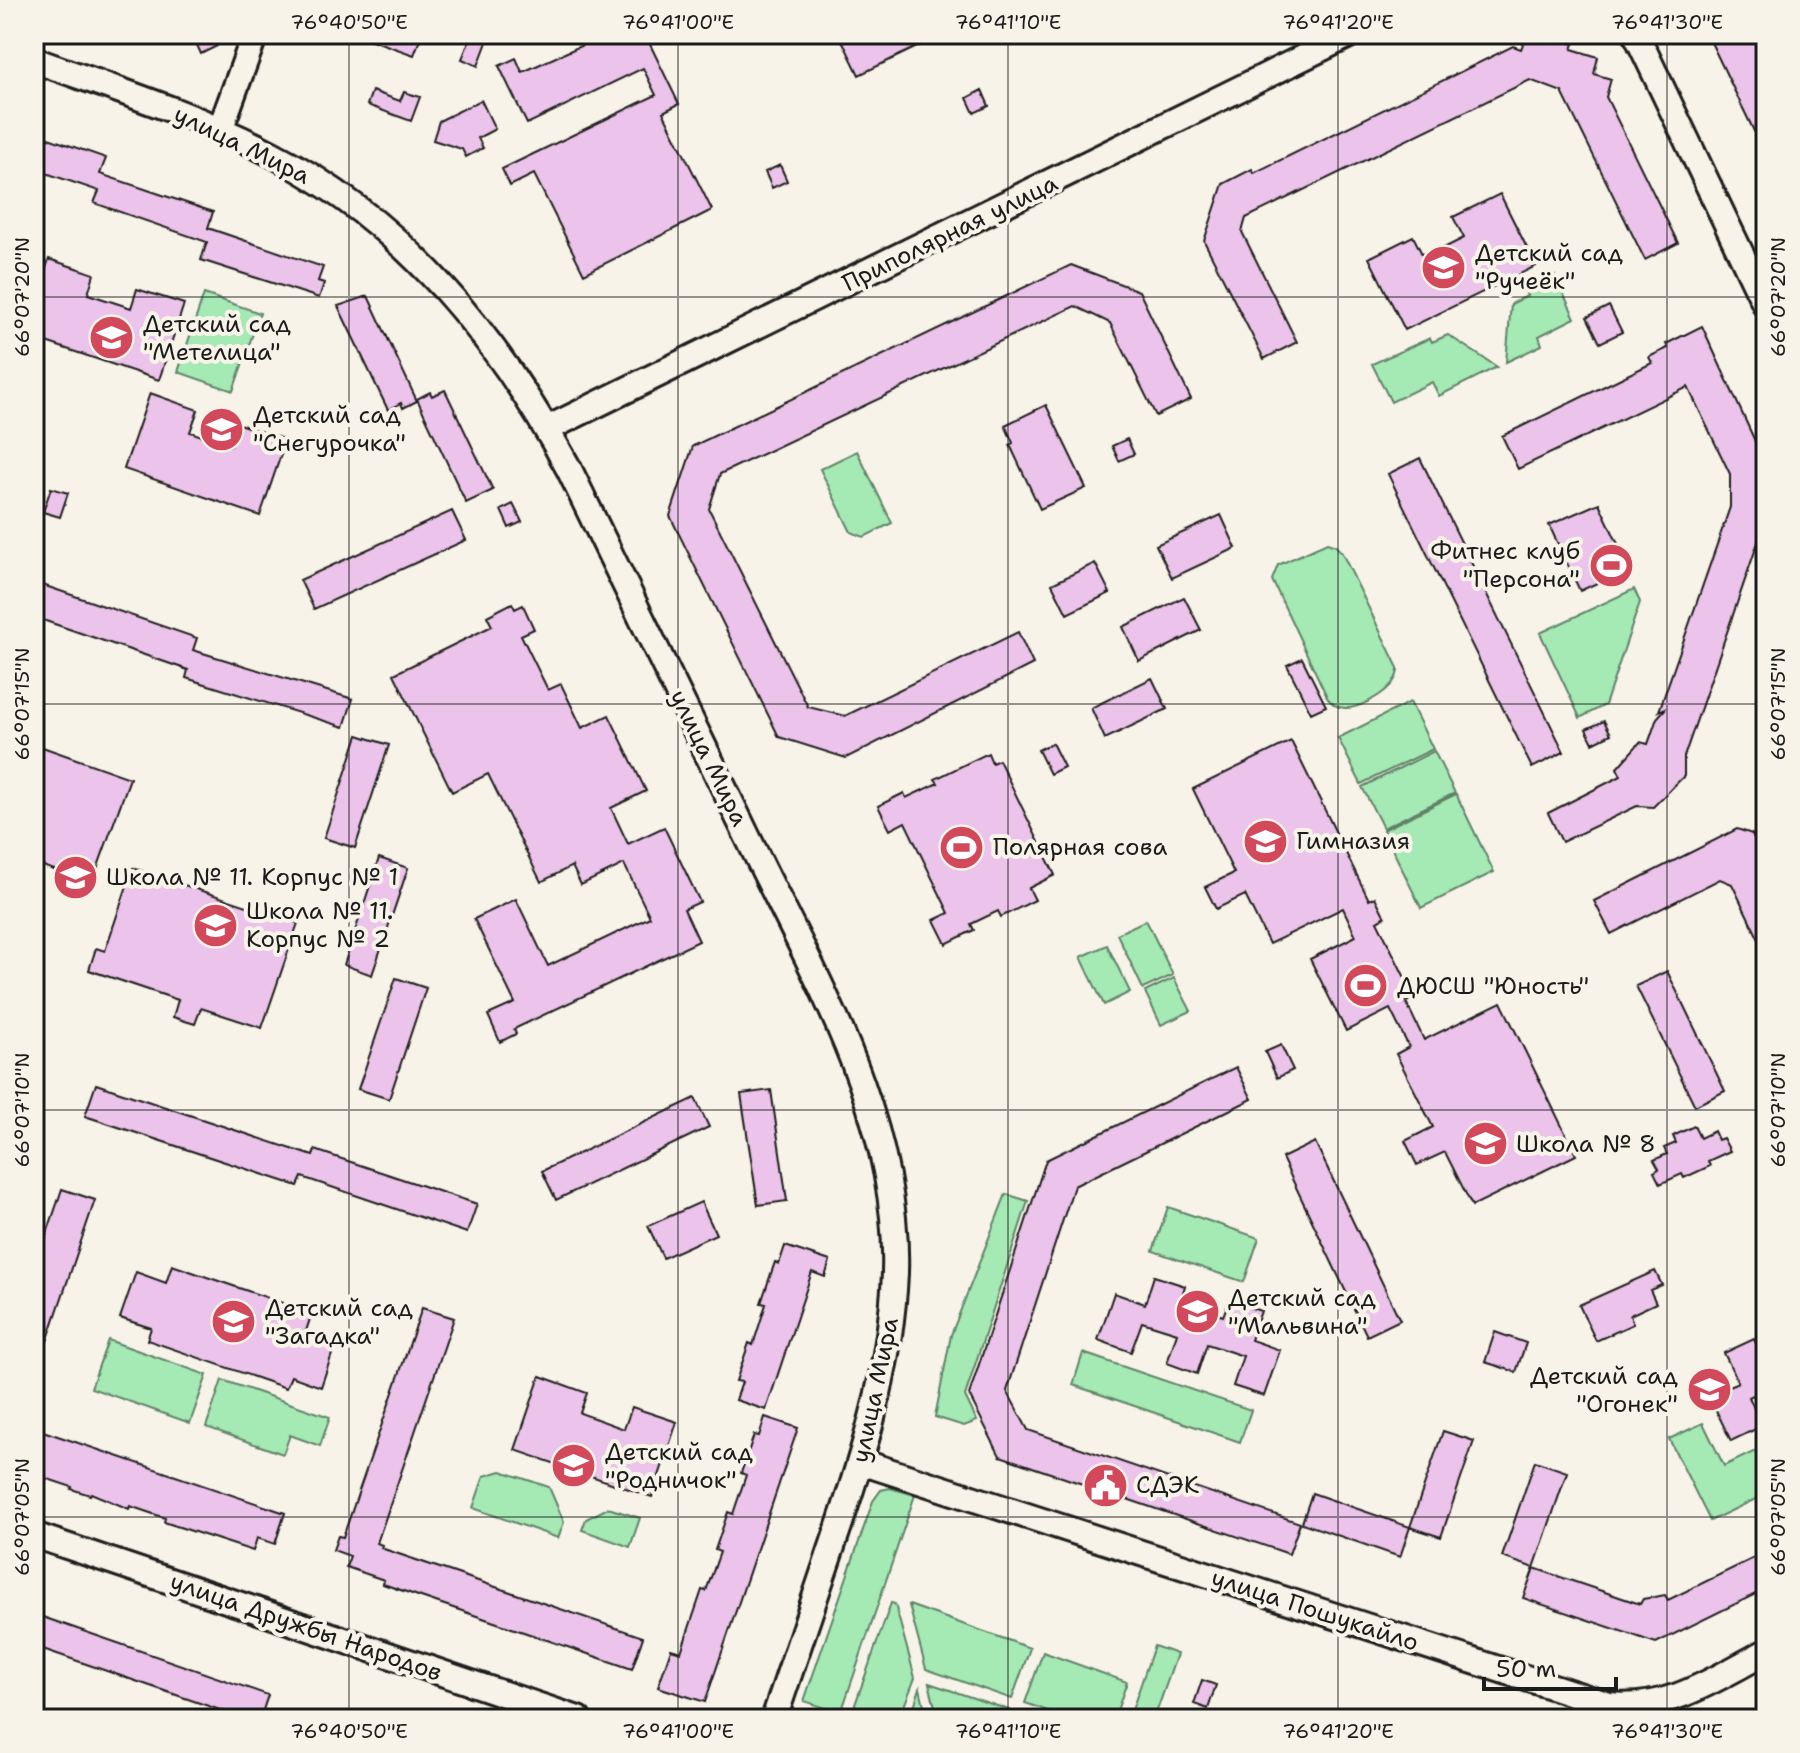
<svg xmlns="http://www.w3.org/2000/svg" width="1800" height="1753" font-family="'Shantell Sans',sans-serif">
	<rect width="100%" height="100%" fill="#f7f3e8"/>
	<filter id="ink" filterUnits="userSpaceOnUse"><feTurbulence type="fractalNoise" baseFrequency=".0125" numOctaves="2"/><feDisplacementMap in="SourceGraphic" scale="16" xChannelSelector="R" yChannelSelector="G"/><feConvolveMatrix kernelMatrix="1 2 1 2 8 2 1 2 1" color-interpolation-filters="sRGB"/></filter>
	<g filter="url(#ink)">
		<path fill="#a5e9b4" stroke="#608268" stroke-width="2" d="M1555,276L1575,318L1539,336L1542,345L1506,362L1511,304L1527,296L1525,291Z
			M204,294L260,313L233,391L178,372Z
			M1448,335L1497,367L1439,396L1432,382L1391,402L1372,364L1430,338L1432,342Z
			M857,451L892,523L864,537L851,532L820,469Z
			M1327,543L1336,546L1342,553L1398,668C1399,687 1363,709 1345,708C1337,708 1333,704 1328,699L1272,580L1278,565Z
			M1634,589L1640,602L1605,705L1580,718L1540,633Z
			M1410,702L1433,749L1361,784L1338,738Z
			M1434,751L1455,793L1383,828L1362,787Z
			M1456,794L1494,872L1421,908L1383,830Z
			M1146,920L1173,975L1143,989L1117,934Z
			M1107,945L1130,992L1104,1005L1081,957Z
			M1174,978L1191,1011L1161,1025L1145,992Z
			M1006,1194L1028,1201L965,1396L977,1421L964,1426L935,1417L951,1335Z
			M1168,1207L1259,1238L1244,1282L1153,1251Z
			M108,1340L207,1375L190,1423L91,1388Z
			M1083,1353L1251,1410L1240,1442L1073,1385Z
			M222,1380L330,1417L320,1446L290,1435L283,1454L206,1427Z
			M1703,1423L1724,1466L1766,1446V1494L1710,1521L1669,1439Z
			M501,1471L549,1487L564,1522L558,1538L473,1508L484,1476Z
			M890,1488L915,1495L841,1713L804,1701L873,1501L881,1490Z
			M608,1508L640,1518L630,1547L582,1530L586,1519Z
			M891,1603L895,1604L915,1678L899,1719H858L851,1716Z
			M909,1605L1030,1648L1012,1699L926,1669Z
			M1154,1646L1177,1654L1154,1719H1129Z
			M1043,1652L1127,1682L1114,1719H1071L1025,1703Z
			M929,1683L1009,1710L1006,1719H938Z
			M920,1688L927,1719H910Z"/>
		<path fill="#ecc3ea" stroke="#1c1c1c" stroke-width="2" d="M192,34H212L217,46L201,54Z
			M361,34H422L414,55L360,36Z
			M472,34H490L478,66L462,59Z
			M583,34H645L679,104L663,112L712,210L584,274L534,174L510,186L502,169L656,95L643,68L527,124L499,66L516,58L522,72L525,71L587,43Z
			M839,34H944L859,75Z
			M1527,34L1552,43L1554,37L1574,44L1572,49L1598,57L1594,74L1611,79L1606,97L1678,243L1645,260L1562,92L1530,80L1246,218L1242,232L1297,342L1264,359L1204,241L1223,184L1252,169L1254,173L1513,46L1521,49Z
			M1707,34H1753L1766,62V156Z
			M982,90L989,106L974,113L967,98Z
			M372,91L400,101L404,92L420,97L411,121L367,105Z
			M481,100L495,129L478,138L483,148L466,157L462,149L433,140L439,121Z
			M34,133L106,158L100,174L213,212L208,228L323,267L318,281L324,283L319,298L201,260L207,242L94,203L99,191L34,169Z
			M780,165L787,181L772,188L765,172Z
			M1500,194L1536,266L1405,330L1369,258L1413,236L1424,258L1464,238L1453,217Z
			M49,259L94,274L88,294L131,308L137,289L184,304L159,380L34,338V305Z
			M1071,265L1139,291L1191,399L1156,416L1110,323L1075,306L720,474L709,509L808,707L845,716L1018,632L1033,664L846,758L779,737L670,516L693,446Z
			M368,296L417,401L403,408L401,403L388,410L338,306Z
			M1609,306L1622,332L1600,343L1587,317Z
			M1702,326L1766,465V519L1684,757V776L1653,807L1637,806L1562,842L1548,813L1621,776L1617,768L1640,742L1648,744L1657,718L1666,708L1659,711L1730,507V474L1688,387L1518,469L1502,436L1652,363L1649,357L1668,348L1666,344Z
			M445,390L493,490L466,503L417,399L430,392L432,396Z
			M150,393L198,410L190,432L231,446L239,424L286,440L260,516L124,469Z
			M1046,405L1086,488L1040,509L1010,445L1013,443L1005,425Z
			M1127,439L1134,454L1119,461L1112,446Z
			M1420,458L1564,752L1532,768L1388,474Z
			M51,488L68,493L60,517L43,512Z
			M1599,503L1629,568L1580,591L1549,525Z
			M513,504L522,522L509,528L501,510Z
			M452,511L466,540L314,609L300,580Z
			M1221,515L1236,548L1172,578L1156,545Z
			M1095,563L1110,593L1067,614L1052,584Z
			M34,582L197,638L193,650L353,699L344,727L186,678L188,670L34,617Z
			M1184,597L1201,630L1139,661L1123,627Z
			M512,603L515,609L523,605L534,629L521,635L548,690L561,684L582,728L609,715L646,791L611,808L628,844L664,827L700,902L684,909L699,941L514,1029L516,1034L500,1042L488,1015L515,1003L474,919L516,899L548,966L650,917L624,864L581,885L572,866L541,882L488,774L452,792L394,674L492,626L487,616Z
			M1302,658L1326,706L1311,713L1287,665Z
			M1152,678L1167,709L1105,739L1091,708Z
			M1604,721L1611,734L1593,743L1586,729Z
			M358,735L389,745L355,848L324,838Z
			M1291,741L1369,900L1375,897L1385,917L1377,921L1415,998L1406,1002L1424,1040L1501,1002L1576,1155L1472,1206L1445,1152L1417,1165L1405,1141L1433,1127L1396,1054L1409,1047L1390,1009L1346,1031L1310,959L1356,936L1343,908L1269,944L1245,895L1216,909L1205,887L1234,873L1193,789Z
			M1052,743L1064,767L1050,774L1038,750Z
			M34,744L130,778L92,883L34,863Z
			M988,753L992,763L999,760L1055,875L1029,888L1035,900L1001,917L998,911L971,924L974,930L946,944L934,920L949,913L905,822L890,830L878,806L904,793L906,798L938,783L935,779Z
			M1737,829L1752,834L1766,863V954L1732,884L1720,879L1611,934L1594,901Z
			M379,858L408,868L372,975L344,965Z
			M133,868L298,923L262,1028L201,1008L195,1024L185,1021L173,1017L178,1000L89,970L96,948L105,951Z
			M1667,971L1725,1091L1695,1106L1636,986Z
			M396,978L426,988L389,1099L358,1089Z
			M1281,1045L1293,1070L1277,1078L1265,1052Z
			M1236,1067L1252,1099L1074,1186L1007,1391L1028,1430L1300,1523L1289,1554L1000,1456L969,1395L1046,1160Z
			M96,1084L313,1156L315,1150L477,1204L467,1233L302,1177L298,1186L85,1116Z
			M771,1090L787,1201L758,1205L741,1094Z
			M695,1098L709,1127L556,1200L542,1171Z
			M1694,1126L1700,1138L1714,1131L1718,1140L1723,1138L1730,1151L1708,1161L1710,1166L1684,1178L1682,1174L1660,1184L1654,1172L1659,1169L1654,1160L1667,1154L1664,1148L1676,1143L1673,1136Z
			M1315,1142L1400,1320L1367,1336L1282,1158Z
			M62,1189L95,1200L36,1374H34V1272Z
			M701,1202L716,1234L663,1258L648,1226Z
			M785,1246L830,1261L825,1277L812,1272L766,1410L736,1400L742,1382L736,1381L749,1343L753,1345L766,1304L761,1303L775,1262L779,1264Z
			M172,1265L312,1313L306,1331L336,1342L321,1387L291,1376L286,1388L147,1340L151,1328L120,1318L136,1272L166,1283Z
			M1655,1271L1662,1285L1650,1290L1656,1303L1630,1315L1633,1324L1596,1341L1579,1305Z
			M1154,1276L1185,1286L1180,1302L1223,1316L1229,1301L1261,1311L1251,1340L1280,1350L1264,1396L1233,1386L1243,1356L1207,1344L1197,1374L1167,1363L1177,1333L1142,1322L1131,1352L1098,1340L1114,1293L1145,1304Z
			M422,1308L454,1318L377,1543L382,1545L381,1548L643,1637L632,1669L383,1584L384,1580L346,1567L350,1556L333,1550L338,1536L343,1537Z
			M1495,1332L1526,1343L1516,1372L1485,1362Z
			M1754,1339L1766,1363V1389L1749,1397L1762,1426L1731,1441L1709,1396L1738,1382L1724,1353Z
			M540,1376L587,1393L580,1413L624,1429L632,1407L677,1422L652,1497L515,1450Z
			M765,1417L798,1428L705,1702L658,1687L671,1649L681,1652L702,1590L706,1591L720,1552L715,1550L728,1512L733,1514L746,1475L741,1473L754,1435L759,1436Z
			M34,1428L285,1513L275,1544L257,1538L253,1551L164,1522L165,1518L130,1506L129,1509L91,1493L90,1495L71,1489L72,1487L45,1478L37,1503L34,1502Z
			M1443,1431L1474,1441L1441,1537L1410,1527Z
			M1535,1461L1567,1472L1534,1568L1502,1557Z
			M1312,1493L1410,1527L1400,1557L1302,1523Z
			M1766,1552V1589L1656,1643L1523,1598L1534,1568L1640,1604L1643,1599L1665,1595L1668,1600Z
			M34,1614L268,1695L260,1719H246L34,1646Z
			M1202,1680L1216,1685L1208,1709L1194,1704Z"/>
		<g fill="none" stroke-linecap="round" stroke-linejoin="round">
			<defs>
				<path id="minor" d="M1636,34L1766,306
					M34,60C114,89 197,115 272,154C406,223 499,340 569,469C629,594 690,719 751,844C816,979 900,1118 895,1273C891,1366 864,1453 834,1541C814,1600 794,1660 774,1719
					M220,130L255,34
					M547,429L1351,34
					M861,1462L1609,1705C1670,1711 1714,1679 1766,1652
					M34,1535L578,1719"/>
			</defs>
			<use href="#minor" stroke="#1c1c1c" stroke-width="30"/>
			<use href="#minor" stroke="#f7f3e8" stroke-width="24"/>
		</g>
	</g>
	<path fill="none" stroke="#1c1c1c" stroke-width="2" stroke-opacity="0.45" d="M349,34V1719M678,34V1719M1008,34V1719M1338,34V1719M1667,34V1719M34,297H1766M34,704H1766M34,1110H1766M34,1517H1766"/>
	<defs>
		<symbol id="school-disc" viewBox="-11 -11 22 22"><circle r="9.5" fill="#d1495b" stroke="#f7f3e8"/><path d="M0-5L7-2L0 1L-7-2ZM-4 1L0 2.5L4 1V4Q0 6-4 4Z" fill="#fff"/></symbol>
		<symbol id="stadium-disc" viewBox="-11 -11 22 22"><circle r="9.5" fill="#d1495b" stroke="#f7f3e8"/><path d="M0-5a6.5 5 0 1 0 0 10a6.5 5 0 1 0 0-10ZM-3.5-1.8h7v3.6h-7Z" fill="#fff"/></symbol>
		<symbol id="civic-disc" viewBox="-11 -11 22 22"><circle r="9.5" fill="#d1495b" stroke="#f7f3e8"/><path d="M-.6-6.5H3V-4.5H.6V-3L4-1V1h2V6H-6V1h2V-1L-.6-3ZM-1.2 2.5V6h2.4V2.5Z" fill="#fff"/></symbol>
	</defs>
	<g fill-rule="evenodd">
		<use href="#school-disc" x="1418" y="242" width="51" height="51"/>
		<use href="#school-disc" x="86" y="312" width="51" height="51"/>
		<use href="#school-disc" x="196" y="404" width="51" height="51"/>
		<use href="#stadium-disc" x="1586" y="540" width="51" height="51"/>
		<use href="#school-disc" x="1240" y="816" width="51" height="51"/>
		<use href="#stadium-disc" x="936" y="822" width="51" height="51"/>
		<use href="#school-disc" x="50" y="852" width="51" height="51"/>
		<use href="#school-disc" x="190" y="900" width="51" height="51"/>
		<use href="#stadium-disc" x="1340" y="960" width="51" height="51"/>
		<use href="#school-disc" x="1460" y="1118" width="51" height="51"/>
		<use href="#school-disc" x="1172" y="1286" width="51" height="51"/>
		<use href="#school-disc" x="208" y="1296" width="51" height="51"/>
		<use href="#school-disc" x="1684" y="1364" width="51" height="51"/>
		<use href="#school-disc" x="548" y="1440" width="51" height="51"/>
		<use href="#civic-disc" x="1080" y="1460" width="51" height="51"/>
	</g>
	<g text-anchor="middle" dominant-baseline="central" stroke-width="8" stroke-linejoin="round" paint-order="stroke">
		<g font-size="24" fill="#1c1c1c" stroke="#f7f3e8">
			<text transform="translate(242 145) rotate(26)">улица Мира</text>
			<text transform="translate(950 233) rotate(-26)">Приполярная улица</text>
			<text transform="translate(709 758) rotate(64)">улица Мира</text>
			<text transform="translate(875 1390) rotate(-78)">улица Мира</text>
			<text transform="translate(1315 1610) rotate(18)">улица Пошукайло</text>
			<text transform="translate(306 1627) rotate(19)">улица Дружбы Народов</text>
		</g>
		<g font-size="24" fill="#1c1c1c" stroke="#f7f3e8" text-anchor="start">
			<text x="1475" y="253">Детский сад<tspan x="1475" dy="28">"Ручеёк"</tspan></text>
			<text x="143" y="324">Детский сад<tspan x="143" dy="28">"Метелица"</tspan></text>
			<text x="253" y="415">Детский сад<tspan x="253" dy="28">"Снегурочка"</tspan></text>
			<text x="1580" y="551" text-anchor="end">Фитнес клуб<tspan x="1580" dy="28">"Персона"</tspan></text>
			<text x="1296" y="841">Гимназия</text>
			<text x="993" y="847">Полярная сова</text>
			<text x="106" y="877">Школа № 11. Корпус № 1</text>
			<text x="246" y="911">Школа № 11.<tspan x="246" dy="28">Корпус № 2</tspan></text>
			<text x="1397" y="986">ДЮСШ "Юность"</text>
			<text x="1516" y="1144">Школа № 8</text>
			<text x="1228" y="1298">Детский сад<tspan x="1228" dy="28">"Мальвина"</tspan></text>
			<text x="265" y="1308">Детский сад<tspan x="265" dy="28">"Загадка"</tspan></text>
			<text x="1678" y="1376" text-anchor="end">Детский сад<tspan x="1678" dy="28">"Огонек"</tspan></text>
			<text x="605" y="1452">Детский сад<tspan x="605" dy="28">"Родничок"</tspan></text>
			<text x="1136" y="1485">СДЭК</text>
		</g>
	</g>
	<rect width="1800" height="1753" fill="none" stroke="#f7f3e8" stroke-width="88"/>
	<path d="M1484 1677v12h132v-12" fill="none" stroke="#1c1c1c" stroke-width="4"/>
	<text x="1496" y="1677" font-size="24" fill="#1c1c1c" stroke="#f7f3e8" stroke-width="6" paint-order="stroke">50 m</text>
	<rect x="44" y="44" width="1712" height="1665" fill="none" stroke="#1c1c1c" stroke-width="3"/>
	<g font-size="20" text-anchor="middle" fill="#1c1c1c">
		<text x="349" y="29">76°40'50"E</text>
		<text x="678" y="29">76°41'00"E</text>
		<text x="1008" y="29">76°41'10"E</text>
		<text x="1338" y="29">76°41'20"E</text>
		<text x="1667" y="29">76°41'30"E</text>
		<text transform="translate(22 297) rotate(-90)" y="7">66°07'20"N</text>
		<text transform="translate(1778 297) rotate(-90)" y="7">66°07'20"N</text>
		<text transform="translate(22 704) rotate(-90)" y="7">66°07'15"N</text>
		<text transform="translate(1778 704) rotate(-90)" y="7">66°07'15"N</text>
		<text transform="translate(22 1110) rotate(-90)" y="7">66°07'10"N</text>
		<text transform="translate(1778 1110) rotate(-90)" y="7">66°07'10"N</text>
		<text transform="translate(22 1517) rotate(-90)" y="7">66°07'05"N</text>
		<text transform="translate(1778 1517) rotate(-90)" y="7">66°07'05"N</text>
		<text x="349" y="1738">76°40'50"E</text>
		<text x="678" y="1738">76°41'00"E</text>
		<text x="1008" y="1738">76°41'10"E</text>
		<text x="1338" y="1738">76°41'20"E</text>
		<text x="1667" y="1738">76°41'30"E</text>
	</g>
</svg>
